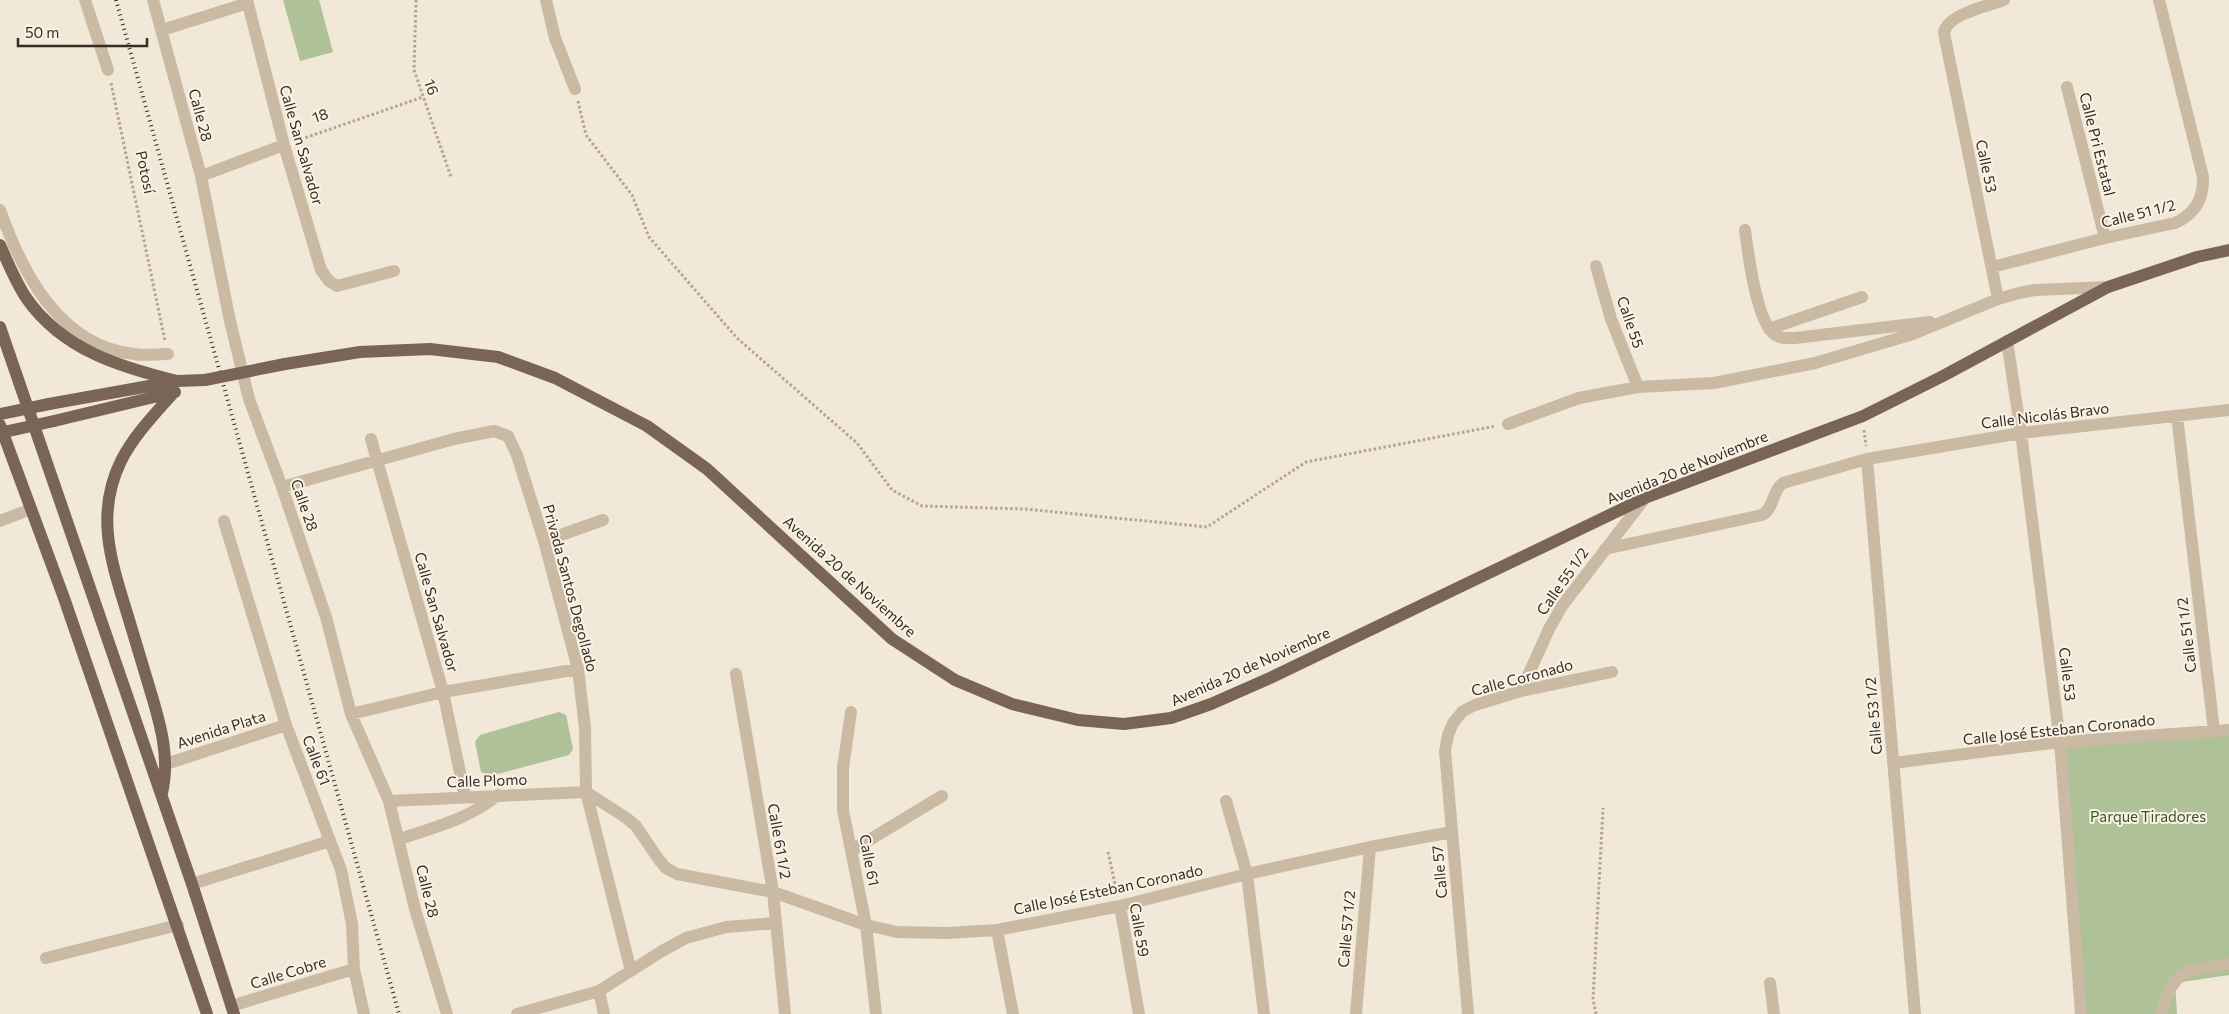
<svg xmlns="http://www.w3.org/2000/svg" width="2229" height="1014" font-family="Commissioner,sans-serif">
	<rect width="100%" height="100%" fill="#f2e8d8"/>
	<path fill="#afc197" d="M283,0H319L333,52L300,61Z
		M559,712L566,715L573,749L569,755L490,776L481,772L475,742L480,735Z
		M2229,727V975L2175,983L2177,1014H2083L2060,740Z"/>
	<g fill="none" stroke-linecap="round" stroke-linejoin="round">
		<path stroke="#b6a38d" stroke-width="3" stroke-dasharray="2.5 2.5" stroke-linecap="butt" d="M416,0L414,70L451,177
			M111,83L165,341
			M578,101L586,135L632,195L649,237L737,338L857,443L892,490L922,506L1024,509L1207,527L1306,462L1496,426
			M296,141L423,97
			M1864,430L1866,446
			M1108,852L1117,893
			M1596,1014L1593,999L1603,808"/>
		<path stroke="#cab9a3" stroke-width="12" d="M85,0L108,70
			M153,0L201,176L230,321L249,399L282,487L326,617L351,714L389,801L415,909L447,1014
			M247,0L284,145L321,270L329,281L337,286L394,271
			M546,0L555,38L575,89
			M162,30L248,3
			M2067,87L2105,238
			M201,176L284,145
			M0,210C22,272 59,346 134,354C145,356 157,354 168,354
			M1745,230C1748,253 1756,318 1773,333C1779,339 1787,338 1795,338L1930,322
			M1596,266L1611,319L1638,387
			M1992,267L2105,238L2175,223C2195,214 2204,199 2203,177L2159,0
			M1998,299L1944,33C1947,14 1988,6 2004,0
			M1769,329L1862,297
			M2007,341L2021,433L2060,742L2081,1014
			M2177,416L2214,731
			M1508,424L1579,398L1638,387L1714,383L1815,363L1913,334L1998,299L2019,293L2035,290L2108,287
			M371,439L443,692L465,796
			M1867,459L1915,1014
			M282,487L454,439L494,431L508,436L517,455L544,541L578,669L585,728L586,792L631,971
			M0,521L31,509
			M224,521L286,725L341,870L352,924L354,969L364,1014
			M544,541L603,520
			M1605,549L1762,515C1774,509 1772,491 1783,483L1867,459L2021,433L2229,410
			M736,674L773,892L785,1014
			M1521,691L1549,629L1562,606L1645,498
			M851,712L843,768V810L866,925L876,1014
			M351,714L443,692L578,669
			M1893,763L2060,742L2229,730
			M166,764L286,725
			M389,801L586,792L625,817L636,826L659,860L666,868L677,874L773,892L866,925L897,932L947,933L997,930L1120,906L1247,874L1370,847L1452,832
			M1226,801L1247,874L1264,1014
			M400,839C435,827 469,819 498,795
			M851,851L942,796
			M192,884L330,841
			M1120,906L1139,1014
			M997,930L1013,1014
			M46,958L178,925
			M1770,983L1774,1014
			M599,991L604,1014
			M231,1006L354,969
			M517,1014L599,991L662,951L686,938L726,927L776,923
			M1356,1014L1370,847
			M1468,1014L1445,751L1448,735L1453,723L1463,711L1475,705L1521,691L1612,672
			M2161,1014C2173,968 2186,971 2229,964"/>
		<path stroke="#786556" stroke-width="12" d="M0,245C8,263 16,283 27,299C63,350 120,367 177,381
			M0,327L192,884L234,1014
			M285,364L360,352L430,349L498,357L555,378L647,426L707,469L892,639L955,680L1012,704L1078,720L1124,724L1171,718L1211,704L1270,678L1645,498L1863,416L1943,376L2108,287L2197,257L2229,250
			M49,404L177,381L205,380
			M54,421L175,392
			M0,425L64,598L207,1014
			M162,793C170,759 161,726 151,693C143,666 135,639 127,613C111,561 95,514 121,461C134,435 155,414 174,392"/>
		<path stroke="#352c26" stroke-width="4" stroke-dasharray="1 4" stroke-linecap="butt" d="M116,0L399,1014"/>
		<path stroke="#786556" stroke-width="12" d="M205,380L285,364
			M0,414L49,404
			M0,433L54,421"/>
	</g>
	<g text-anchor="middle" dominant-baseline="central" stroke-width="4" stroke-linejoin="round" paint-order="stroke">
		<g font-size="15" fill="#352c26" stroke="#faf2e4">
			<text transform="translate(432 87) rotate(71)">16</text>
			<text transform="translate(201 115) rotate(75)">Calle 28</text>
			<text transform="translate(320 115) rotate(-19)">18</text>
			<text transform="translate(2098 144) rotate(76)">Calle Pri Estatal</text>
			<text transform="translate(302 145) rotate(74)">Calle San Salvador</text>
			<text transform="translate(1987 166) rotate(78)">Calle 53</text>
			<text transform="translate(146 172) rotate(78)">Potosí</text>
			<text transform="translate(2138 213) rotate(-14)">Calle 51 1/2</text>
			<text transform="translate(1631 322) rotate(71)">Calle 55</text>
			<text transform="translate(2045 415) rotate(-7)">Calle Nicolás Bravo</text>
			<text transform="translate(1687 467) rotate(-22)">Avenida 20 de Noviembre</text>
			<text transform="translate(305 505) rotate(71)">Calle 28</text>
			<text transform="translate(850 576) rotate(42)">Avenida 20 de Noviembre</text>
			<text transform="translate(1562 581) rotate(-55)">Calle 55 1/2</text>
			<text transform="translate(571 588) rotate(75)">Privada Santos Degollado</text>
			<text transform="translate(437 612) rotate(74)">Calle San Salvador</text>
			<text transform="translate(2186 635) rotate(-97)">Calle 51 1/2</text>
			<text transform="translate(1250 666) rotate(-24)">Avenida 20 de Noviembre</text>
			<text transform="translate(2068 674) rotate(83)">Calle 53</text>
			<text transform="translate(1522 677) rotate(-15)">Calle Coronado</text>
			<text transform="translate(1873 716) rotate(-95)">Calle 53 1/2</text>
			<text transform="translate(221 729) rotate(-18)">Avenida Plata</text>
			<text transform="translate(2059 729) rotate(-6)">Calle José Esteban Coronado</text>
			<text transform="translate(317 760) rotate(69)">Calle 61</text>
			<text transform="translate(487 780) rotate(-2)">Calle Plomo</text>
			<text transform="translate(780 841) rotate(80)">Calle 61 1/2</text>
			<text transform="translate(870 860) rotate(79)">Calle 61</text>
			<text transform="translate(1439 872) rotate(-95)">Calle 57</text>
			<text transform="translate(1108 889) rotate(-12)">Calle José Esteban Coronado</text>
			<text transform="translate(428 891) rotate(76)">Calle 28</text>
			<text transform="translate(1346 929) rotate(-85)">Calle 57 1/2</text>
			<text transform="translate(1140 930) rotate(80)">Calle 59</text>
			<text transform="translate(288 972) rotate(-17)">Calle Cobre</text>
		</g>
		<g font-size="15" fill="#405428" stroke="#faf2e4">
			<text x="2148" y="816">Parque Tiradores</text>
		</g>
	</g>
	<path d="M18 38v8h129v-8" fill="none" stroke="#352c26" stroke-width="2.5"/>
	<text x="25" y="38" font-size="15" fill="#352c26" stroke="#faf2e4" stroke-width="4" paint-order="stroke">50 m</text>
</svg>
